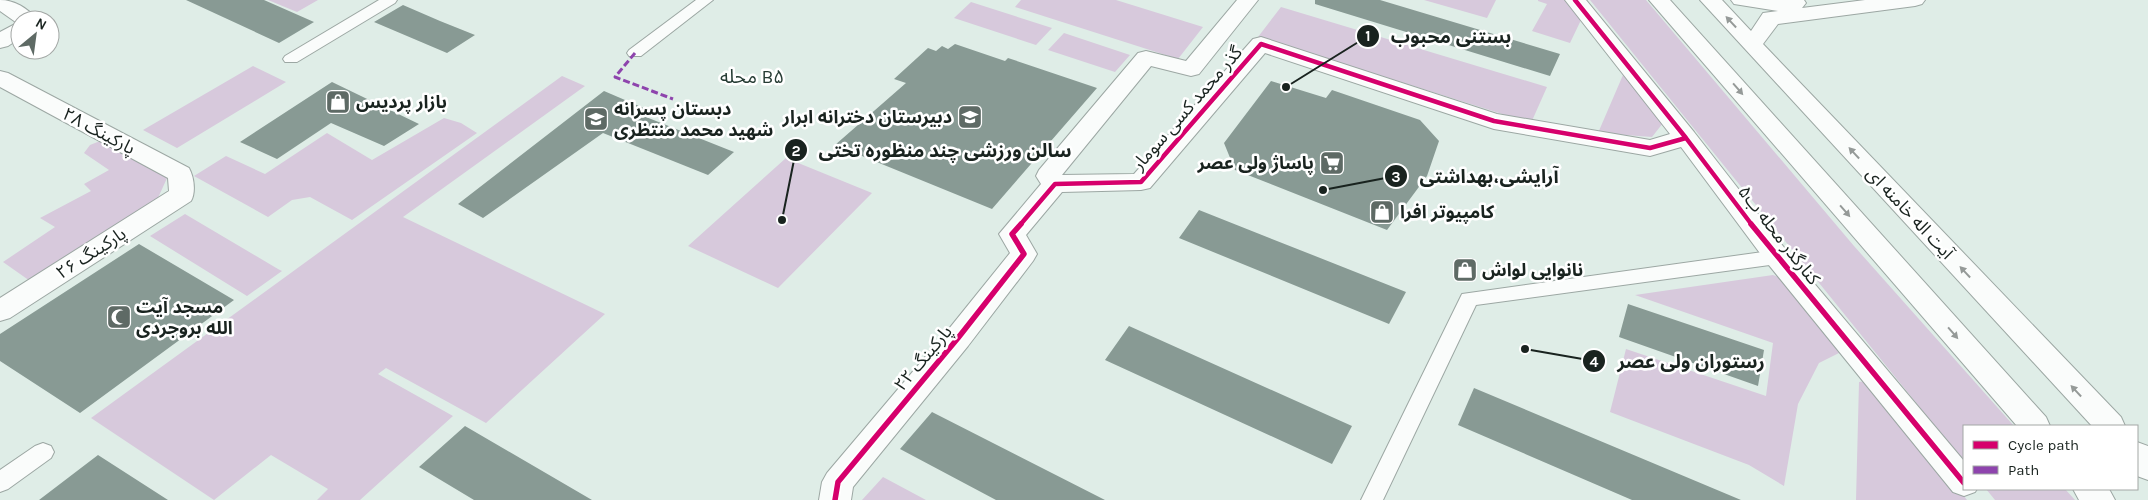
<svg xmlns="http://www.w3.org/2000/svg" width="2148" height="500" font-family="Karla,'Noto Sans Arabic',sans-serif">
	<rect width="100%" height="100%" fill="#dfede7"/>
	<path fill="#d7c9dc" d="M268,0H318L297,12Z
		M1021,0H1116L1203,27L1178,59L1015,7Z
		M1424,0H1496L1487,18Z
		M1538,0H1567L1575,10L1581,20L1570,43L1532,31L1547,4L1538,1Z
		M1590,0H1646L1854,246L2014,426H1964V462Z
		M971,2L1052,28L1036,45L954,18Z
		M1281,7L1547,87L1531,123L1258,37Z
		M1064,33L1130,55L1115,72L1048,50Z
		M253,66L286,82L177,148L143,130Z
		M1623,75L1663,123L1652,137L1598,133Z
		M562,76L585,86L403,217L605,314L486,423L386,368L378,374L453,416L360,500H317L328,489L271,455L214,500L91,418Z
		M444,118L461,123L477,133L352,220L310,197L292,200L268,217L194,176L226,156L265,174L327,133L372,160Z
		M100,141L168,176L157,200L30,281L3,262L55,227L40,218L91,191L84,184L109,170L84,153L90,145Z
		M786,158L872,193L778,288L688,246Z
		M185,214L278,269L282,271L247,296L150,236Z
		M1773,275L1791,282L1841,352L1819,363L1798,404L1784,486L1749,465L1610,412L1626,349L1766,396L1773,343L1635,295Z
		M1874,380L1967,500H1856L1859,382Z
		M883,477L926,500H862Z
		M1986,489H2065L2075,500H1995Z"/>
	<path fill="#889a94" d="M186,0H264L314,22L279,43Z
		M1315,0H1380L1560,54L1550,76L1315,4Z
		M403,5L440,21L475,35L447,53L374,22Z
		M955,44L1005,61L1008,58L1097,88L992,209L835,145L906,83L894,79L928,48L936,51L942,46L948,49Z
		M1271,81L1326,98L1332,90L1420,120L1439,141L1427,176L1387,230L1235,170L1224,143Z
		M332,82L419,124L384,146L331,123L277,159L240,142Z
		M604,91L653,112L646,117L734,152L708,175L603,133L483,218L458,204Z
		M1199,210L1406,292L1389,324L1179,238Z
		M139,244L234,300L80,413L0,361V334Z
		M1628,304L1764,350L1758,386L1619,337Z
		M1129,326L1352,426L1332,464L1105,360Z
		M1474,388L1741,500H1632L1458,425Z
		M932,412L1105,500H996L900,449Z
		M465,426L592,500H474L419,467Z
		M98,455L168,500H39Z"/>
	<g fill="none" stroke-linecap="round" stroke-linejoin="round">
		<defs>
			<path id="street" d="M379,0H397L395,3L297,62H285L283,59L285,56Z
				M696,0H713L641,56H629L627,53L629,50Z
				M1777,250L1784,252L1786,257L1784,262L1777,264L1476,305L1383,500H1361L1462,294Z
				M43,443L51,446L54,452L51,458L8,489L0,492V470L35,446Z"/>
			<path id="secondary" d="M0,0C14,0 28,8 37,20H20V38L8,46L0,48V32L17,23L0,11Z
				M1237,0H1258L1199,74L1191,76L1151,66L1062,175L1134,174L1253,39L1261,37L1497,114L1650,140L1670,134L1565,0H1586L1694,132L1786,250L1964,461V489H1977L1975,492L1964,496L1953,492L1768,264L1681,147L1650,156L1494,129L1265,53L1150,188L1141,190L1062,192L1026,235L1037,254L1033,261L968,346L853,487L851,500H819L822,482L827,473L948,330L1010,253L999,234L1041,184L1036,176L1039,170L1138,53L1146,51L1186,61Z
				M1649,0H1670L2046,417L2050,426H2017Z
				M1700,0H1722L1751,31L1763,13L1778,11L1734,4L1731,0H1804L1806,3L1802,8L1865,0H1925L1922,4L1915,6L1778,24L1763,44L2121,417L2125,426H2092Z
				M0,71L8,73L189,168C194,177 196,192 191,201L10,318L0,321V298L169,191L168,178L0,87Z
				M2137,442L2148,446V480L2137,476Z
				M2073,489H2109L2115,500H2079Z"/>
		</defs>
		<use href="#street" stroke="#9ca7a3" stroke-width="2"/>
		<use href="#secondary" stroke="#9ca7a3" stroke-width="2"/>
		<use href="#street" fill="#fafcfb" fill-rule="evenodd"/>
		<use href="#secondary" fill="#fafcfb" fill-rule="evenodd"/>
		<path stroke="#8e44ad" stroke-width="3" stroke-dasharray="7 3" stroke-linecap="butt" d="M635,53L615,77L673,99"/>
		<defs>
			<path id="cycleway-far1" d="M1575,0L1686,138L1752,225
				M1020,225L1055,184L1141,182L1261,44L1494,121L1650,148L1686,138"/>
			<path id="cycleway" d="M1751,224L1964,483
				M835,500L838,482L958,338L1024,254L1012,234L1021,224"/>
		</defs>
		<use href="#cycleway-far1" stroke="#fff" stroke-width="7"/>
		<use href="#cycleway" stroke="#fff" stroke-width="9"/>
		<use href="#cycleway-far1" stroke="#d6006c" stroke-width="4.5"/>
		<use href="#cycleway" stroke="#d6006c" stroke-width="5.5"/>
	</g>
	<defs><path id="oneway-solid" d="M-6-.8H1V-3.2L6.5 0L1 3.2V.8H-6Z" transform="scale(1.25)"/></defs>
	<g fill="#959a98">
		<use href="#oneway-solid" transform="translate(1731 22) rotate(-133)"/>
		<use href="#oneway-solid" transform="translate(1738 89) rotate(49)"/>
		<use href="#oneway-solid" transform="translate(1854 153) rotate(-133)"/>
		<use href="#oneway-solid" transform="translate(1845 211) rotate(49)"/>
		<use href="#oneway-solid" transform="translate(1965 272) rotate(-133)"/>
		<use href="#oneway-solid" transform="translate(1953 333) rotate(49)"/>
		<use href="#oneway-solid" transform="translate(2076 391) rotate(-133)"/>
	</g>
	<defs>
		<symbol id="shop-square" viewBox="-11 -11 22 22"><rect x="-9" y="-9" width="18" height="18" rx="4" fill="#5e6a65" stroke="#fff"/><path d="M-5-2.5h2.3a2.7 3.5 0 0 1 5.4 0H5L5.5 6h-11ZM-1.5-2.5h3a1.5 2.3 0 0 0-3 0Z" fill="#fff"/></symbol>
		<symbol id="school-square" viewBox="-11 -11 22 22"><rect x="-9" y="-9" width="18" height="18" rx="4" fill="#5e6a65" stroke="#fff"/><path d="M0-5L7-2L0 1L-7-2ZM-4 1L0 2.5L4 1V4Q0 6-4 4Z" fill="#fff"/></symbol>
		<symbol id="supermarket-square" viewBox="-11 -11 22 22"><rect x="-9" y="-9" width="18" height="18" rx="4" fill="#5e6a65" stroke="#fff"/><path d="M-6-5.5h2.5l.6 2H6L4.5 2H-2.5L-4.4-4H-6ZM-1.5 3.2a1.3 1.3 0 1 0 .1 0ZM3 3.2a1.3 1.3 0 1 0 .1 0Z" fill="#fff"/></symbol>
		<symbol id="mosque-square" viewBox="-11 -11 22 22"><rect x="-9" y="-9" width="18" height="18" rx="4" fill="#5e6a65" stroke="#fff"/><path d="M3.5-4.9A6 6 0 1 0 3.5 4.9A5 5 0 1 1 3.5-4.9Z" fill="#fff"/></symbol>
	</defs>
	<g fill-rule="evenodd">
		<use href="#shop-square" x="324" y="88" width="28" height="28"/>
		<use href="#school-square" x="956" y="103" width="28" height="28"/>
		<use href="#school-square" x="582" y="105" width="28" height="28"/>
		<use href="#supermarket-square" x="1318" y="149" width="28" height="28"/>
		<use href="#shop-square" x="1368" y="198" width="28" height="28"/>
		<use href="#shop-square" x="1451" y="256" width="28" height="28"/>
		<use href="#mosque-square" x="105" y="303" width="28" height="28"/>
	</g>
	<g text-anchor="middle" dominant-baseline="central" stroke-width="5" stroke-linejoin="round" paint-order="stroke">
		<g font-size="18" font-weight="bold" fill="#19231f" stroke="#fff" text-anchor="start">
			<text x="356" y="102">بازار پردیس</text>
			<text x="614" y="109">دبستان پسرانه<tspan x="614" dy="21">شهید محمد منتظری</tspan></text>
			<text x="952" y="117" text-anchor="end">دبیرستان دخترانه ابرار</text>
			<text x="1314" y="163" text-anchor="end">پاساژ ولی عصر</text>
			<text x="1400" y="212">کامپیوتر افرا</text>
			<text x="1482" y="270">نانوایی لواش</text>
			<text x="136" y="307">مسجد آیت<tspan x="136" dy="21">الله بروجردی</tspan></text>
		</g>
		<g font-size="18" fill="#19231f" stroke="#fff">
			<text transform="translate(1187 108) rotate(-49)">گذر محمد کسی سومار</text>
			<text transform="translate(99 131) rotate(28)">پارکینگ ۲۸</text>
			<text transform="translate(1910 213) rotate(47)">آیت اله خامنه ای</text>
			<text transform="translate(1779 235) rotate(52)">کنارگذر محله ب۵</text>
			<text transform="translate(91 253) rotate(-33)">پارکینگ ۲۶</text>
			<text transform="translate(923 358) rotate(-50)">پارکینگ ۲۲</text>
		</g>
		<g font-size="19" fill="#263c34" stroke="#fff">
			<text x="752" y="77">محله B۵</text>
		</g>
	</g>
	<path fill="none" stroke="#19231f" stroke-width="2" d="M1286 87L1368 36M782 220L796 150M1323 190L1396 176M1525 349L1594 361"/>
	<g fill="#19231f" stroke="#fff" stroke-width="2">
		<circle cx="1286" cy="87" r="5"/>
		<circle cx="782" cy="220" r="5"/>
		<circle cx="1323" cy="190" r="5"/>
		<circle cx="1525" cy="349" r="5"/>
		<circle cx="1368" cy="36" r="12"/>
		<circle cx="796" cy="150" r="12"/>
		<circle cx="1396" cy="176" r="12"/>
		<circle cx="1594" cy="361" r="12"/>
	</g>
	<g font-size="15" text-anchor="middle" font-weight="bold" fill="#fff">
		<text x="1368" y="41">1</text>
		<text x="796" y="156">2</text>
		<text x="1396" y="182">3</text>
		<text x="1594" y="367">4</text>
	</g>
	<g font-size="19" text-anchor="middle" font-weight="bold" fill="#19231f" stroke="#fff" stroke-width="5" stroke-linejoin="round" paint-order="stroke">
		<text x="1451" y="43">بستنی محبوب</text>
		<text x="945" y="157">سالن ورزشی چند منظوره تختی</text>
		<text x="1489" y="183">آرایشی،بهداشتی</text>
		<text x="1691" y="368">رستوران ولی عصر</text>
	</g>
	<rect x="1963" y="425" width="175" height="65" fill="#ffffff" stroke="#a3a7a5"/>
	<rect x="1973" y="441" width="25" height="8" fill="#d6006c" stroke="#a3a7a5"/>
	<text x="2008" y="450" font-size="15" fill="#19231f">Cycle path</text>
	<rect x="1973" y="466" width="25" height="8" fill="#8e44ad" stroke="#a3a7a5"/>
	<text x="2008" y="475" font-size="15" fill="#19231f">Path</text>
	<g transform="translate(35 35) rotate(29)"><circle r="24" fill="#ffffff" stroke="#a3a7a5"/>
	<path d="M0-4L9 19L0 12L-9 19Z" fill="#5e6a65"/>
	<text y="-8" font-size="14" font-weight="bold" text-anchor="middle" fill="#19231f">N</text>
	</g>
</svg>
